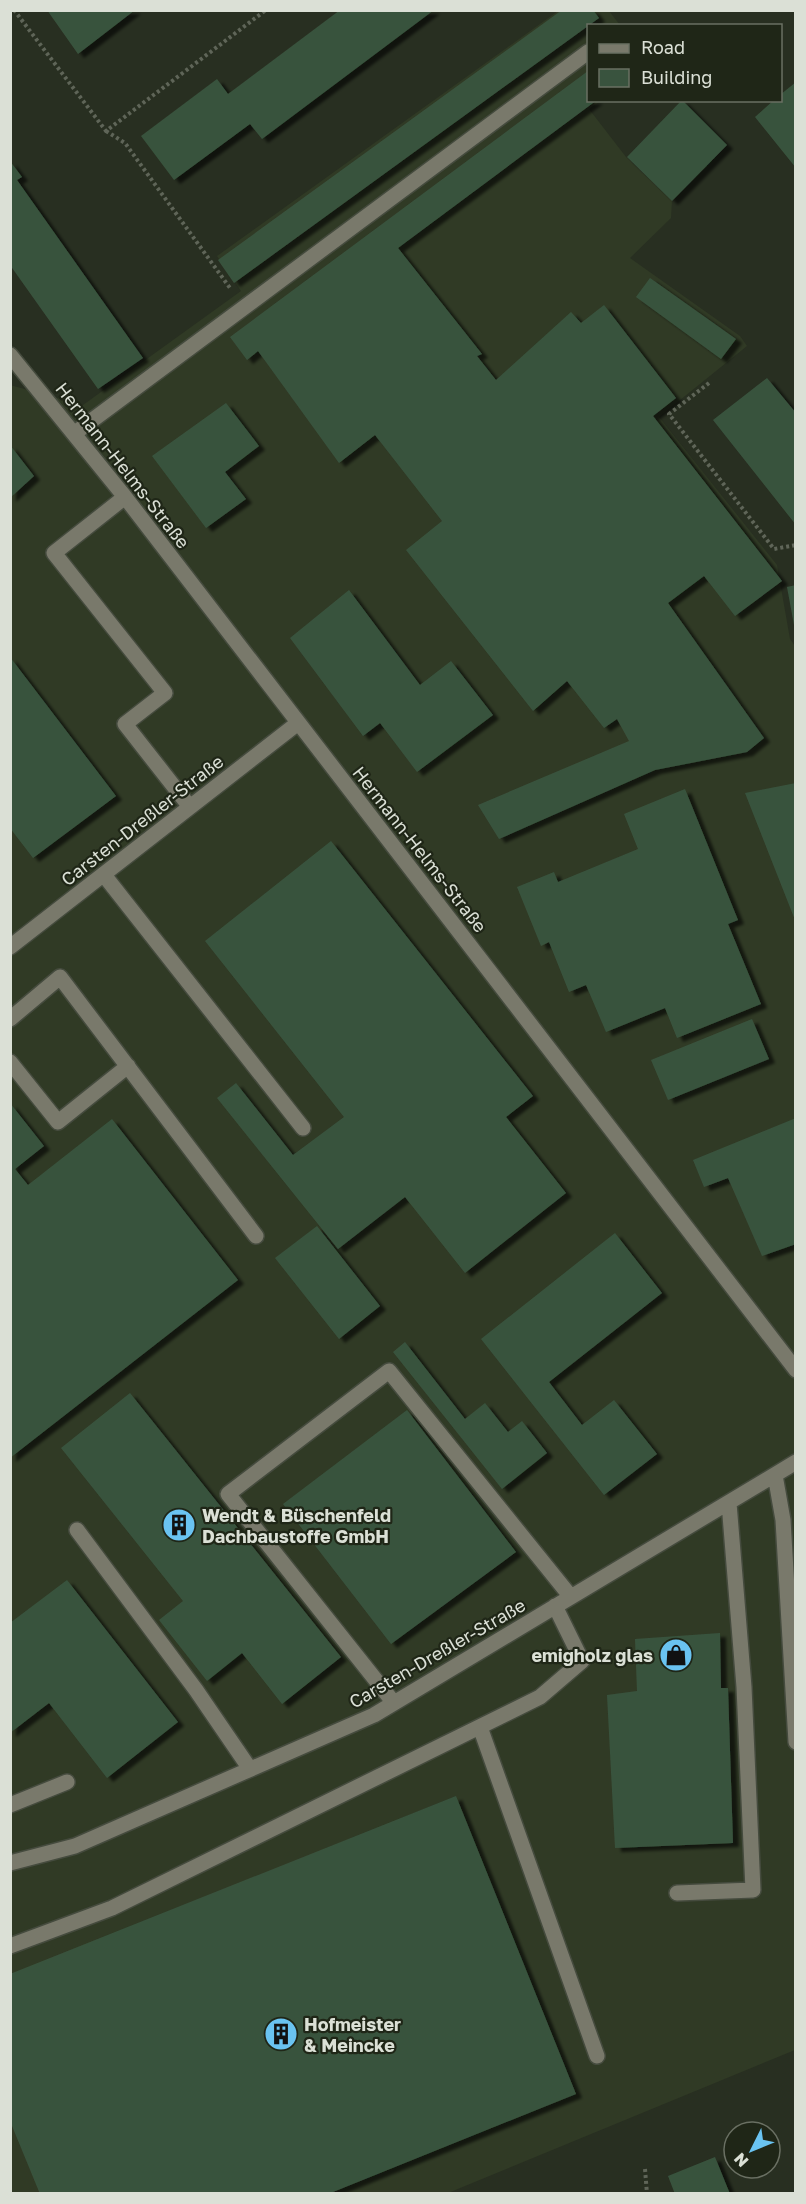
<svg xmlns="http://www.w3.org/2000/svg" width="806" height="2204" font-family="'Golos Text',sans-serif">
	<defs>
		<filter id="shadow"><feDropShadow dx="6" dy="4" stdDeviation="1.5" flood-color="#0009"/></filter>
	</defs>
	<rect width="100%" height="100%" fill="#282f21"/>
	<path fill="#303a25" d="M558,11H609L620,25L588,26V100L600,101L589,109L626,157L672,201L671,218L630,258L740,336L747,346L659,417L777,565L790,639L795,646V2050L448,2193H11L10,385L83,405L241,291L217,256Z"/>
	<path fill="#39533e" filter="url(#shadow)" d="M47,10H135L78,54Z
		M340,10H434L262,139L250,124L174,180L141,136L217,79L228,94Z
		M562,10H593L599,18L234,283L218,260Z
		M588,71V100H597L398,248L482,354L477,356L496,380L571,312L581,323L604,305L676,398L653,416L782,581L735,616L704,576L668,603L764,738L747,752L655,770L499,839L478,805L629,741L617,719L604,728L567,681L533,711L406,550L442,521L375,435L339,463L258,351L247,360L230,337Z
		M796,82V168L755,117L774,100H780V95Z
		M682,100L727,145L672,201L627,157Z
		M10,161L22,177L17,180L143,358L98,389L10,265Z
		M650,278L736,339L721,359L636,297Z
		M767,378L796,413V525L713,420Z
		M226,403L259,446L225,472L246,499L206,528L152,456Z
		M10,445L34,476L10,498Z
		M796,585V625H794L787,587Z
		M349,590L420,685L451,661L493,715L417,772L380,723L363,736L290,638Z
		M10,657L116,796L33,858L10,828Z
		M796,783V920H795L745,793Z
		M685,789L738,920L728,924L761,1004L677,1038L665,1008L606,1032L586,985L569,992L549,942L541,946L517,887L554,872L558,882L638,849L624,814Z
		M331,841L533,1096L506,1117L566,1193L465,1273L405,1197L338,1249L217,1098L236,1083L293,1155L344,1117L205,941Z
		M752,1019L769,1059L668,1100L651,1060Z
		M10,1103L44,1146L15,1169L28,1185L112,1119L238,1280L10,1458Z
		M796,1118V1244L762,1256L728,1178L704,1187L693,1160Z
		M317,1226L380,1306L339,1339L275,1258Z
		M615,1233L662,1293L549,1382L582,1425L614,1400L657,1454L604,1495L481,1339Z
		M405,1342L465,1419L485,1403L508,1432L522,1421L547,1453L502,1489L393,1352Z
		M130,1393L341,1657L282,1704L242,1653L207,1681L159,1620L183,1601L61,1448Z
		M407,1410L516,1552L391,1644L283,1504Z
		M67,1580L178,1722L107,1778L49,1703L10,1733V1623Z
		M720,1633L721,1688H728L733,1843L615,1848L607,1695L637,1691L635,1639Z
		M456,1796L576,2094L328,2194H40L10,2121V1974Z
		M715,2157L730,2194H675L668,2176Z"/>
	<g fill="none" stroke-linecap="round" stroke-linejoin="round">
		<defs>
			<path id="minor" d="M10,355L125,497L796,1370
				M75,433L588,52
				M125,497L54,553L165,693L125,724L190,807
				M104,875L303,1128
				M10,947L298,723
				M10,1019L60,977L256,1236
				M10,1062L58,1122L128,1066
				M775,1475L783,1520L796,1742
				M77,1530L196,1690L250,1769
				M394,1703L228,1494L389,1371L571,1597
				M480,1727L597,2056
				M10,1805L67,1782
				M10,1863L75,1846L374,1715L796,1462
				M677,1893L753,1890L744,1687L729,1503
				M10,1946L112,1908L540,1697L582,1661L555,1606"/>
		</defs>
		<use href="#minor" stroke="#454b3e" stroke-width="18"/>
		<path stroke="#5f6558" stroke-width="4" stroke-dasharray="3 3" stroke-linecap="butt" d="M14,10L106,131L266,10
			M106,131L125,143L230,288
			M709,383L669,414L774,549L796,545
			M645,2169L647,2194"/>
		<use href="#minor" stroke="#79796b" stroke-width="15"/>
	</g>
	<defs>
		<symbol id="building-disc" viewBox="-11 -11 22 22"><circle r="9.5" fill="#6ac3f1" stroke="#1f2617"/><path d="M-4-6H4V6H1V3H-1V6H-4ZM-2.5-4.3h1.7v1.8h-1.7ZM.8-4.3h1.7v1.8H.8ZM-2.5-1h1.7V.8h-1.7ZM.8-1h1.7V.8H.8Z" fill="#111"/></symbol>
		<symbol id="shop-disc" viewBox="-11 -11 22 22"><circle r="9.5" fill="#6ac3f1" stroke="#1f2617"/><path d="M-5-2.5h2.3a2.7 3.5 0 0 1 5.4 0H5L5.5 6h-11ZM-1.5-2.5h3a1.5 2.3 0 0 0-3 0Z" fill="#111"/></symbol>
	</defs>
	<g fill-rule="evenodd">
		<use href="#building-disc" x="160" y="1506" width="38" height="38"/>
		<use href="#shop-disc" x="657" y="1636" width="38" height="38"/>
		<use href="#building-disc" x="262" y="2015" width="38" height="38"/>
	</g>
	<g text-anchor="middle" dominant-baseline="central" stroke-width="4.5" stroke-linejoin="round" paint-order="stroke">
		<g font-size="18" fill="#dbe0d6" stroke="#1f2617">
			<text transform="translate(123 465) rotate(52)">Hermann-Helms-Straße</text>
			<text transform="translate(142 820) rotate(-38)">Carsten-Dreßler-Straße</text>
			<text transform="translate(420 849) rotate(52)">Hermann-Helms-Straße</text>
			<text transform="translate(437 1653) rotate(-30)">Carsten-Dreßler-Straße</text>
		</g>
		<g font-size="18" font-weight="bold" fill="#dbe0d6" stroke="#1f2617" text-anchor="start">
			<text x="202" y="1515">Wendt &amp; Büschenfeld<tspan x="202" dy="21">Dachbaustoffe GmbH</tspan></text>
			<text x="653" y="1655" text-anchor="end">emigholz glas</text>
			<text x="304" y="2024">Hofmeister<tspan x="304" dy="21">&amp; Meincke</tspan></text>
		</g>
	</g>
	<rect width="806" height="2204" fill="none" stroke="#dbe0d6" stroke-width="24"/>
	<rect x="587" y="24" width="195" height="78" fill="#1f2617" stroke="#6a7063" stroke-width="1.5"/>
	<rect x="599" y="44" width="30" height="9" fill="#79796b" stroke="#6a7063" stroke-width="1.5"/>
	<text x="641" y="54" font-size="18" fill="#dbe0d6">Road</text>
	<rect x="599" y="69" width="30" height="18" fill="#39533e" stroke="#6a7063" stroke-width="1.5"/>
	<text x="641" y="84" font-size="18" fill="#dbe0d6">Building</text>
	<g transform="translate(752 2150) rotate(227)"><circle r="28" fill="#1f2617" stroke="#6a7063" stroke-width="1.5"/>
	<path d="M0-4.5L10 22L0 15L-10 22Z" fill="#6ac3f1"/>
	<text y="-9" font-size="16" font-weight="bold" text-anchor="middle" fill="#dbe0d6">N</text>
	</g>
</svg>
